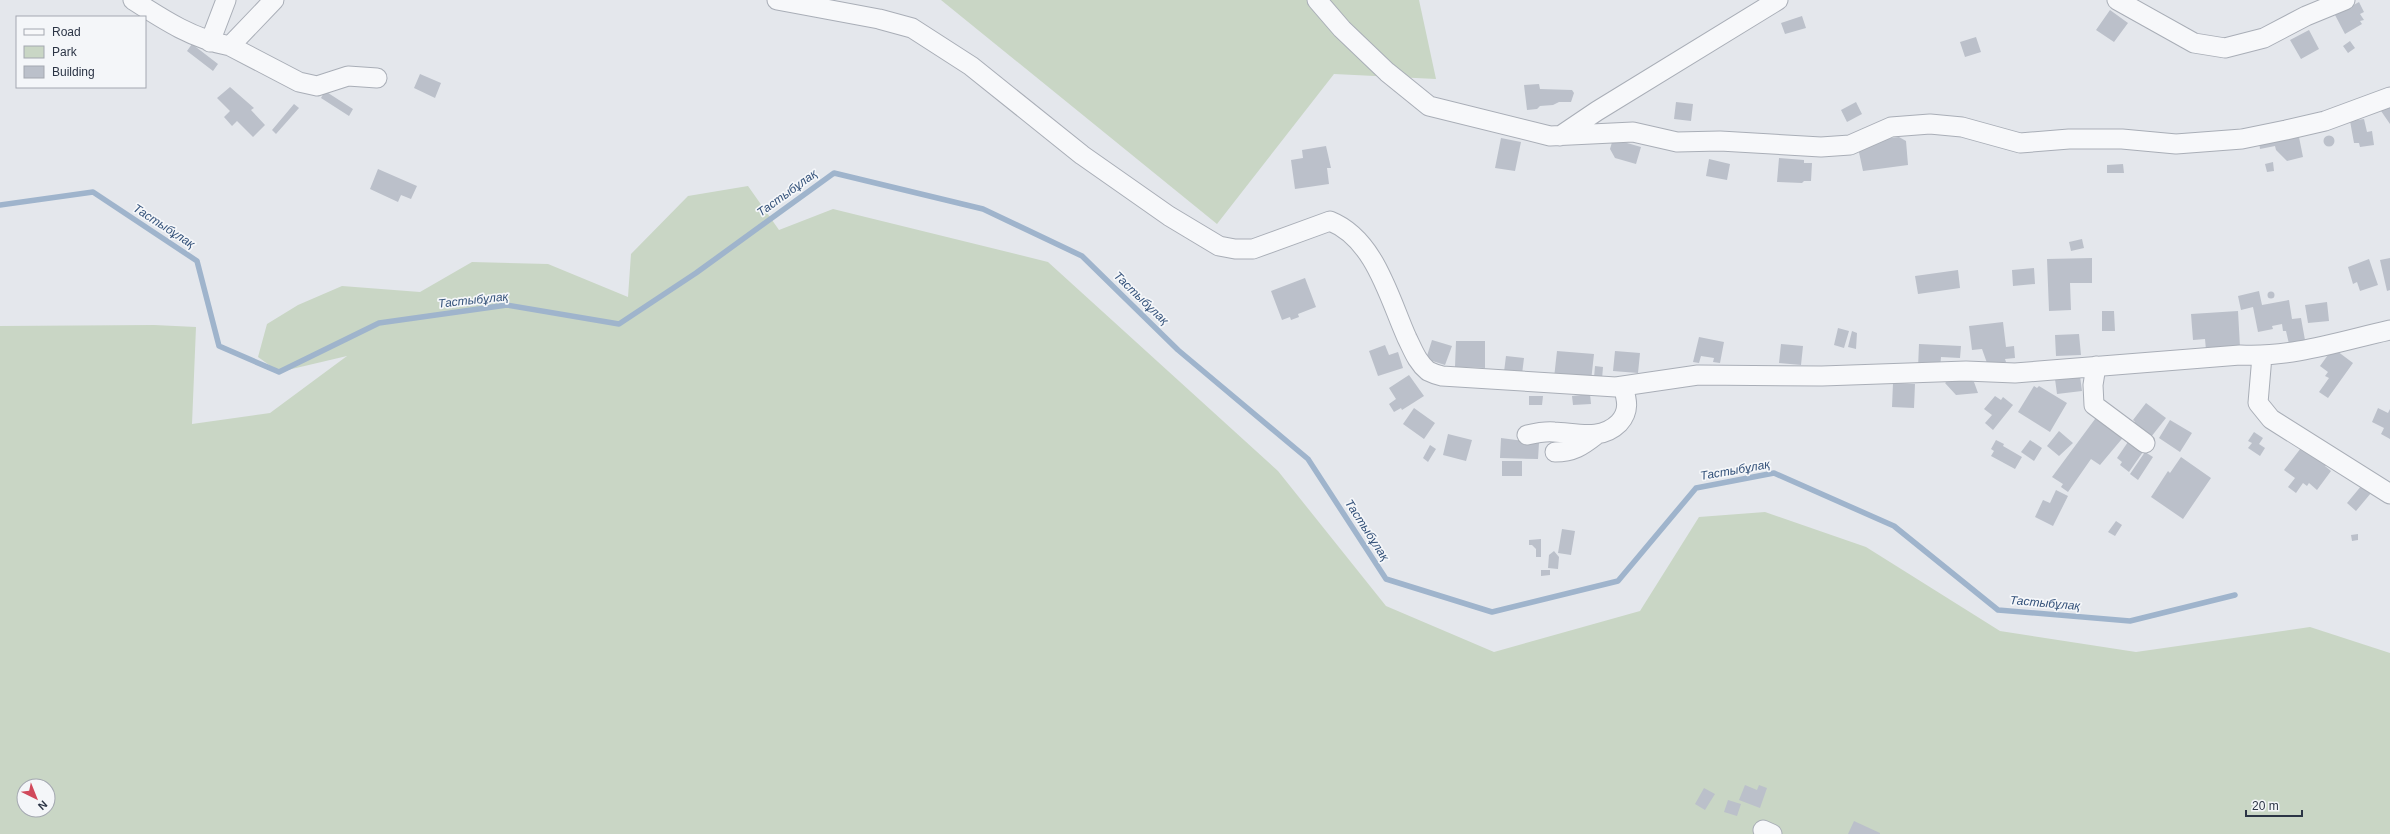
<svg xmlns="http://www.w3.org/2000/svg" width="2390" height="834" font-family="Arial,sans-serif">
	<rect width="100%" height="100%" fill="#e4e7ec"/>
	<path fill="#c9d6c5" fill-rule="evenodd" d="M941,0H1419L1436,79L1334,74L1217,224Z
		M748,186L779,230L833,209L1048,262L1278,471L1386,606L1494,652L1640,611L1699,517L1765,512L1866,547L2000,631L2136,652L2310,627L2390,653V834H0V326L154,325L196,327L192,424L270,413L347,356L279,372L258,357L267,324L298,305L342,286L420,292L472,262L548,264L628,297L631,254L688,196ZM24,786H48V810H24Z"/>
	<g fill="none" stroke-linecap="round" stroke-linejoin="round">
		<path stroke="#9fb4cc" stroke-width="5.5" d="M0,205L93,192L197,261L219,346L279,372L379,323L507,305L619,324L696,273L834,173L983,209L1082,256L1178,350L1308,459L1386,579L1492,612L1618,581L1696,488L1774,473L1894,526L1998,610L2130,621L2235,595"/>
	</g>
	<path fill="#bbc0ca" d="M2359,2L2364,12L2360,14L2364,20L2360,21L2362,24L2345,34L2335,15Z
		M2110,10L2128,23L2114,42L2096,30Z
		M1802,16L1806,28L1785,34L1781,23Z
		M2309,30L2319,49L2301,59L2290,40Z
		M1976,37L1981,52L1965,57L1960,42Z
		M2350,41L2355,48L2348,53L2343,46Z
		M192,44L218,64L213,71L187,51Z
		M420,74L441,83L435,98L414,88Z
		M1539,84L1540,89L1572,90L1574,93L1571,102H1559L1553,105L1540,106L1537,109L1527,110L1524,85Z
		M230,87L254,108L251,110L265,125L253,137L237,121L232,126L224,117L230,111L217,98Z
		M325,91L353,109L349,116L321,98Z
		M1676,102L1693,104L1691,121L1674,119Z
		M1856,102L1862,114L1847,122L1841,110Z
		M294,104L299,108L276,134L272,130Z
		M2390,104V124L2381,111Z
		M2364,119L2367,132L2372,131L2374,145L2360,147L2359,143H2354L2350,121Z
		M2298,132L2303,157L2287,161L2276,150L2275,146L2260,149L2259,141Z
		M2323.5 141a5.5 5.5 0 1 1 11 0a5.5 5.5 0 1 1-11 0Z
		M1899,137L1906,141L1908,165L1863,171L1857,143Z
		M1501,138L1521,142L1515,171L1495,168Z
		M1613,139L1641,147L1636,164L1615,158L1610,149Z
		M1326,146L1331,168H1327L1329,184L1295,189L1291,160L1303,158L1302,150Z
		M1779,158L1804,160V163H1812L1811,181H1804L1802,183L1777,182Z
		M1709,159L1730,164L1727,180L1706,176Z
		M2273,162L2274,171L2267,172L2265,164Z
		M2123,164L2124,173H2107V165Z
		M378,169L417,186L411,199L401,195L398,202L370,189Z
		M2082,239L2084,248L2071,251L2069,242Z
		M2092,258V283H2070L2071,310L2049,311L2047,259Z
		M2390,258V290L2387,291L2380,260Z
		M2369,259L2378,285L2360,291L2357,282L2353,284L2348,267Z
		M2034,268L2035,284L2013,286L2012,270Z
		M1958,270L1960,288L1918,294L1915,276Z
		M1305,278L1316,307L1298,314L1299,317L1291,320L1290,317L1282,320L1271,291Z
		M2259,291L2262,305L2289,300L2292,319L2301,318L2305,340L2289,344L2286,331H2283L2282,324L2272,326L2273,329L2258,332L2253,307L2241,310L2238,296Z
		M2267.5 295a3.5 3.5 0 1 1 7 0a3.5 3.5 0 1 1-7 0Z
		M2327,302L2329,321L2308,323L2305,305Z
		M2102,311H2114L2115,331H2102Z
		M2238,311L2240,347L2206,350L2205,339L2193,340L2191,314Z
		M2003,322L2006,347L2014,346L2015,358L2005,359L2006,362L1987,363L1982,349L1972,350L1969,326Z
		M1838,328L1849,331L1844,348L1834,345Z
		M1852,331L1857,333L1856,349L1848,347Z
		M2079,334L2081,355L2056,356L2055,335Z
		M1699,337L1724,342L1720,363L1713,362L1714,358L1701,356L1699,363L1693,362Z
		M1432,340L1452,346L1445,365L1426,359Z
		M1456,341H1485V368L1455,367Z
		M1781,344L1803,346L1801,365L1779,363Z
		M1919,344L1961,346L1960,358L1941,357L1940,369L1918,368Z
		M1385,345L1389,355L1398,352L1403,368L1378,376L1369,351Z
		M2333,348L2353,363L2328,398L2319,392L2329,378L2325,376L2328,372L2320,366Z
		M1557,351L1594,354L1591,381L1554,378Z
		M1615,351L1640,353L1638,373L1613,371Z
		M1506,356L1524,358L1522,374L1504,372Z
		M1595,366L1603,367L1602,379L1594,378Z
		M1409,375L1424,396L1402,410L1401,408L1394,412L1389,404L1396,399L1389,388Z
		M2080,376L2082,391L2057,394L2055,379Z
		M1951,378L1968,379L1974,382L1978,393L1956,395L1945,383Z
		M1893,383L1915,384L1914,408L1892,407Z
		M2034,386L2037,388L2039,386L2067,403L2050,432L2018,412Z
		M1590,394L1591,404L1573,405L1572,396Z
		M1529,396H1543L1542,405H1529Z
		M1995,396L2001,400L2003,397L2013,405L1993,430L1985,423L1992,415L1984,409Z
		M2146,403L2166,418L2151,437L2132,426L2135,422L2133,420Z
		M1414,408L1435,423L1424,439L1403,424Z
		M2378,408L2388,413L2390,409V439L2381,434L2384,428L2372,422Z
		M2098,415L2126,434L2100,465L2091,459L2068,492L2061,487L2063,484L2052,477Z
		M2170,420L2192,433L2180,452L2159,438Z
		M2059,431L2073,443L2059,456L2047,446Z
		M2254,432L2263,438L2259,444L2265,448L2260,456L2248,448L2252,443L2248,441Z
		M1448,434L1472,440L1466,461L1443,455Z
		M1501,438L1539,443L1538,459L1500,458Z
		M2130,439L2145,449L2129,472L2120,465L2122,462L2117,458Z
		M1996,440L2004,444L2003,446L2022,457L2015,469L1991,456L1994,451L1991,449Z
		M2030,440L2042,448L2034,461L2021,452Z
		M2304,444L2329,462L2325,466L2331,471L2317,490L2309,483L2307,486L2303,483L2296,493L2288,487L2295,478L2284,470Z
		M1430,445L1436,449L1428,462L1423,458Z
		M2145,452L2153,457L2138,480L2130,474Z
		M2181,457L2211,478L2183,519L2151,497L2168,471L2170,473Z
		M1502,461H1522V476H1502Z
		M2362,485L2371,493L2356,511L2347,503Z
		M2056,490L2068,496L2053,526L2035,517L2043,500L2050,503Z
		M2116,521L2122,525L2115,536L2108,532Z
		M1562,529L1575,531L1571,555L1558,553Z
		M2358,534V540L2352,541L2351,535Z
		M1541,539V557H1536V549L1532,545H1529V540Z
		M1554,551L1559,557L1558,569L1548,568L1549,555Z
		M1541,570H1550V575L1541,576Z
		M1745,785L1757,790L1759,785L1767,788L1760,808L1739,800Z
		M1704,788L1715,794L1705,810L1695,804Z
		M1728,800L1741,804L1737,816L1724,812Z
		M1854,821L1880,833V834H1848Z"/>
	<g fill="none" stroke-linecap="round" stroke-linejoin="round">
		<defs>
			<path id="minor" d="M133,0C164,20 193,39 230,46L274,0
				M777,0L879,19L912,28L971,66L1082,155L1169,216L1219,246L1235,249H1253L1330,221C1375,239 1389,298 1407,338C1413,350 1417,362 1428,371C1432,373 1438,375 1442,376L1616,387L1698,375L1822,376L1966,371L2015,373L2240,355C2291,358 2341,341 2390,330
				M1317,0L1342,29L1387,72L1429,106L1550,136L1633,132L1677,142L1720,141L1821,147L1850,145L1891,127L1930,124L1962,127L2020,143L2069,139H2122L2176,144L2242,139L2286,130L2325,121L2390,97
				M2117,0L2194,43L2225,48L2264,38L2306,16L2345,0
				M210,42L226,0
				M230,46L299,82L317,86L348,76L377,78
				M1560,136L1597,111L1778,0
				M2262,356L2258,403L2271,419L2390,494
				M2096,366L2093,385L2094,405L2145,443
				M1527,435C1536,433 1545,431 1554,432C1577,433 1601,441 1619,423C1630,411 1627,400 1623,386
				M1555,452C1573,452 1582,446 1596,435
				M1763,830L1772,834"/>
		</defs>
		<use href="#minor" stroke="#a9aeb7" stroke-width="21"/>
		<use href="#minor" stroke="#f7f8fa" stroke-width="19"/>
	</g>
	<g text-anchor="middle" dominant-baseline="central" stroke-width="3.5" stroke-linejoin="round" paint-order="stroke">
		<g font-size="12" font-style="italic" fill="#34527a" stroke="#f4f6f9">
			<text transform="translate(787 193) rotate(-36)">Тастыбұлақ</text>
			<text transform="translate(164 226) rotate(33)">Тастыбұлақ</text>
			<text transform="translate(1141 298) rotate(44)">Тастыбұлақ</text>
			<text transform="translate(473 300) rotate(-6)">Тастыбұлақ</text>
			<text transform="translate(1735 470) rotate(-10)">Тастыбұлақ</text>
			<text transform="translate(1367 530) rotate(57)">Тастыбұлақ</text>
			<text transform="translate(2045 603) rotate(5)">Тастыбұлақ</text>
		</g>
	</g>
	<rect x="16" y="16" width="130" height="72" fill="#f4f6f9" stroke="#a4a8b1"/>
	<rect x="24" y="29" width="20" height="6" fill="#f7f8fa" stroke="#a4a8b1"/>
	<text x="52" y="36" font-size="12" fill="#2b3445">Road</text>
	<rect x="24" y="46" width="20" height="12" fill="#c9d6c5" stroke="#a4a8b1"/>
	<text x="52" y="56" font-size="12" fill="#2b3445">Park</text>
	<rect x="24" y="66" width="20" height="12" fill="#bbc0ca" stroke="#a4a8b1"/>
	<text x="52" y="76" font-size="12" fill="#2b3445">Building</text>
	<g transform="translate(36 798) rotate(137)"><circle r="19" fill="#f4f6f9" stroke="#a4a8b1"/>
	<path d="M0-3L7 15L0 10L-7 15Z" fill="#d1495b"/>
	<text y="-6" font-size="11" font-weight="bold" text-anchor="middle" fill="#2b3445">N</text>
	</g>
	<path d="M2246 810v6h56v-6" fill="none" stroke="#2b3445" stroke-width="2"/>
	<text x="2252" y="810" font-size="12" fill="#2b3445" stroke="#f4f6f9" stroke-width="3" paint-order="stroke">20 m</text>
</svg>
